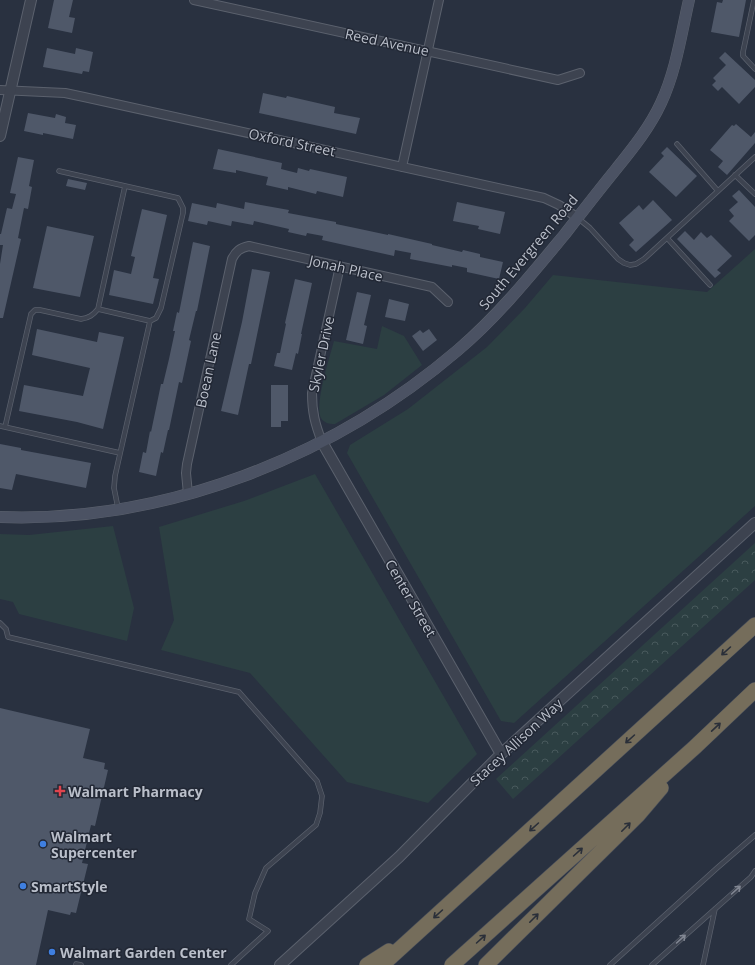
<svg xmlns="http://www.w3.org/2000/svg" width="755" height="965" font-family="'Open Sans',sans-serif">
	<defs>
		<pattern id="forest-crowns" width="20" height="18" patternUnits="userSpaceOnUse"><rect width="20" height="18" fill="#2c3f42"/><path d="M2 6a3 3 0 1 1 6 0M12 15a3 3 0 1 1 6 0" fill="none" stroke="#48595c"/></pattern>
	</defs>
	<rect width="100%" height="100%" fill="#293140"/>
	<path fill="#2c3f42" d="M755,249V506L514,723L501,721L347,453L350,445L408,409L487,347L525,308L553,275L707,292Z
		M382,326L404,336L422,365L384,395L335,424C329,424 324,423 321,418C314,406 330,356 334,341L377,349Z
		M315,474L477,754L428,803L347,782L250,673L161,650L174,620L159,527L244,501Z
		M113,526L134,608L127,641L19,614L13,602L0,599V534L29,535Z"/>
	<path fill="url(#forest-crowns)" d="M755,543V580L513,799L496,779Z"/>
	<path fill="#4f5869" d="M54,0H73L69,17L75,18L72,33L48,28Z
		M723,0H746L739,37L711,32L717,2L722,3Z
		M47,48L75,54L76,48L93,52L89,72L83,71L82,74L43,67Z
		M725,52L755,80V87L739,104L722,87L718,91L712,85L716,81L713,78L726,65L719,58Z
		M263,93L286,98L287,96L335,107L334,113L360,118L356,134L259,113Z
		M28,113L55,118L56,114L66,117L65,123L76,125L73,139L43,133V135L24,131Z
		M736,124L751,137L755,132V143L727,175L718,167L723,161L710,150L732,125L734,126Z
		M667,147L697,176L676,197L649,172L664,156L661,153Z
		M218,149L282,163L281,169L297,173L298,168L309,171L310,169L347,177L343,197L317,191L316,194L288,187V190L266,185L268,177L236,170V173L213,169Z
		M18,157L34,160L29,186L32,187L28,209L24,208L18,238L21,239L3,318H0V264L3,245H0V234H1L7,208L12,209L16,194L10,193Z
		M68,179L87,183L85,190L66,186Z
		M739,190L755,207V235L749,241L729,221L734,216L729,210L738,202L732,196Z
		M653,200L672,220L636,252L629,245L634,240L619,223L639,205L643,210Z
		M245,202L289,210L288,213L336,222V224L360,229L388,235V234L432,244V245L462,252L463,250L480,254V257L503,262L499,279L467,272V268L452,265V267L410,259L411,253L395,250L394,256L322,240L323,236L307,233L306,236L288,232L289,229L254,221L253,225L232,221L231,226L208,221L207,225L188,221L192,203L216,208L217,203L244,209Z
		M457,202L505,212L500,234L478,229L479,226L453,221Z
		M142,209L167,215L153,278L159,279L153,304L109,295L114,270L131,274L135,257L131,256Z
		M47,226L94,236L80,297L33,288Z
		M685,231L694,240L701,232L707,238L711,235L732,256L717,270L721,273L715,278L677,239Z
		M193,242L210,246L197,311H196L189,340L191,341L182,383L179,382L169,430H168L163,453L161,452L156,476L139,472L143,452L146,453L150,431L151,432L161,384H163L169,359L175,331H173L177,312L179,313Z
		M252,269L270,272L251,364H249L238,415L221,411L242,322Z
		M295,279L312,283L301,334H302L298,354L296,353L292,370L274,366L277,353H280L286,324L285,323Z
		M357,292L371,295L364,325L367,326L363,344L346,340Z
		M389,299L409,304L405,321L385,317Z
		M37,329L97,342L99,332L124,337L103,429L77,422L19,411L24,385L83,396L90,368L32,355Z
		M429,329L437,340L423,351L412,336L420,330L423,333Z
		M271,385H288V421H281V427H271Z
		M0,444L21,448V450L91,463L86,488L16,474L12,490L0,488Z
		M0,708L90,729L83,758L105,763L104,769L108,770L95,826L91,825L82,863L88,864L76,913L71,912L70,915L48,910L36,965H0Z"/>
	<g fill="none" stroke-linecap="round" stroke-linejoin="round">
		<defs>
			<path id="service" d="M754,0L743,52V56L755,69
				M677,144L718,191
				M59,171L178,198L183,208V213L161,308L156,318L150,321
				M735,175L755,194
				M579,219L590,228L618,259L624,263L630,265L636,264L644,259L755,157
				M667,238L710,285
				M98,309L125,186
				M0,426L120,453
				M5,427L31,314L35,310H40L81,319C89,318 93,315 98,309L150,321L115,476L114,488L118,508
				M0,623L6,629L8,637L239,692L317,781L322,796L320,813L316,825L266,868L255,893L249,919L268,931L231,965
				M76,964L81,965
				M610,965L717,868L755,835
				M652,965L751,877L755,871
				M703,965L715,909"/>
			<path id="minor" d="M194,0L558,80L580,73
				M0,90L65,93L84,97L544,198L559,205L578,218
				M402,167L439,0
				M322,442C315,424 312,412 312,393L340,266
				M188,494L186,473L187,464L232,259C236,251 240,248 249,246L432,287L448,302"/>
			<path id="tertiary" d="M0,136L31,0
				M322,442L501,754
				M280,965L399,857L501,754L755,523"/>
			<path id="secondary" d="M0,517C165,523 333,457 458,350C498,316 531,275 565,234C582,212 599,190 617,168C633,148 650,127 661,103C676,71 681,35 689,0"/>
			<path id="motorway" d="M367,965L389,951
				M382,965L755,625
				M452,965L695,747L755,690
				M486,965L638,815L661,788"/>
		</defs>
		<use href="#service" stroke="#5b616d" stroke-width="5.5"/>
		<use href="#minor" stroke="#5b616d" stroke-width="10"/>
		<use href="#tertiary" stroke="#5b616d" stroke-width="12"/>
		<use href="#secondary" stroke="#5b616d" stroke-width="12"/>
		<use href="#motorway" stroke="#484e5a" stroke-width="16"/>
		<use href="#service" stroke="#3d4350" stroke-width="4"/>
		<use href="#minor" stroke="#3d4350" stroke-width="8"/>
		<use href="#tertiary" stroke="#3d4350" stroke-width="10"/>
		<use href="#secondary" stroke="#4b5263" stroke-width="11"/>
		<use href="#motorway" stroke="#756d5b" stroke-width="15"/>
	</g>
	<defs><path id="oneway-shaft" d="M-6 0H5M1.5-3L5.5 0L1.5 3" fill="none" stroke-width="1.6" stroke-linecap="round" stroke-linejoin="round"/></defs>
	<g stroke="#2a2f39">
		<use href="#oneway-shaft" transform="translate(726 651) rotate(138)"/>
		<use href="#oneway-shaft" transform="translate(716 727) rotate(-43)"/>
		<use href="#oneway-shaft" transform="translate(630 739) rotate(138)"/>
		<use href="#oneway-shaft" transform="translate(534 827) rotate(138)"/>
		<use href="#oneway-shaft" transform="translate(626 827) rotate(-45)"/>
		<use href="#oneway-shaft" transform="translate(578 852) rotate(-42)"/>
		<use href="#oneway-shaft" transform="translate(438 914) rotate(138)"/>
		<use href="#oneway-shaft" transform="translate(534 918) rotate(-45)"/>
		<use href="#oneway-shaft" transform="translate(481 939) rotate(-42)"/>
	</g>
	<g stroke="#828793">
		<use href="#oneway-shaft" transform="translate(736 890) rotate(-42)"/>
		<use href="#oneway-shaft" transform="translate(681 939) rotate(-42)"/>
	</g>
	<path fill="#e0444e" stroke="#222835" stroke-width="1.5" d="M58 785h4v4h4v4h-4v4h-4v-4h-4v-4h4z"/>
	<g fill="#3f7fe0" stroke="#222835" stroke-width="1.5">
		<circle cx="43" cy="844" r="4"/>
		<circle cx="23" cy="886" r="4"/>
		<circle cx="52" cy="952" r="4"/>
	</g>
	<g text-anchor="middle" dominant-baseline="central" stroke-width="3" stroke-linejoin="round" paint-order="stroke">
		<g font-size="14" fill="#babfca" stroke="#222835">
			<text transform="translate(387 42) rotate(12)">Reed Avenue</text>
			<text transform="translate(292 142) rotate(12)">Oxford Street</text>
			<text transform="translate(528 252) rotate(-50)">South Evergreen Road</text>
			<text transform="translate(346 268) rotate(13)">Jonah Place</text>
			<text transform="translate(321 354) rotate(-78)">Skyler Drive</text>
			<text transform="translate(208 370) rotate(-78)">Boean Lane</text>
			<text transform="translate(411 598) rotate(60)">Center Street</text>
			<text transform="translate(516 742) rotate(-43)">Stacey Allison Way</text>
		</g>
		<g font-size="14" font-weight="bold" fill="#babfca" stroke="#222835" text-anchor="start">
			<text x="68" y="791">Walmart Pharmacy</text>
			<text x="51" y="836">Walmart<tspan x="51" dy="16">Supercenter</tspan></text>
			<text x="31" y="886">SmartStyle</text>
			<text x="60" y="952">Walmart Garden Center</text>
		</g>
	</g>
</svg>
